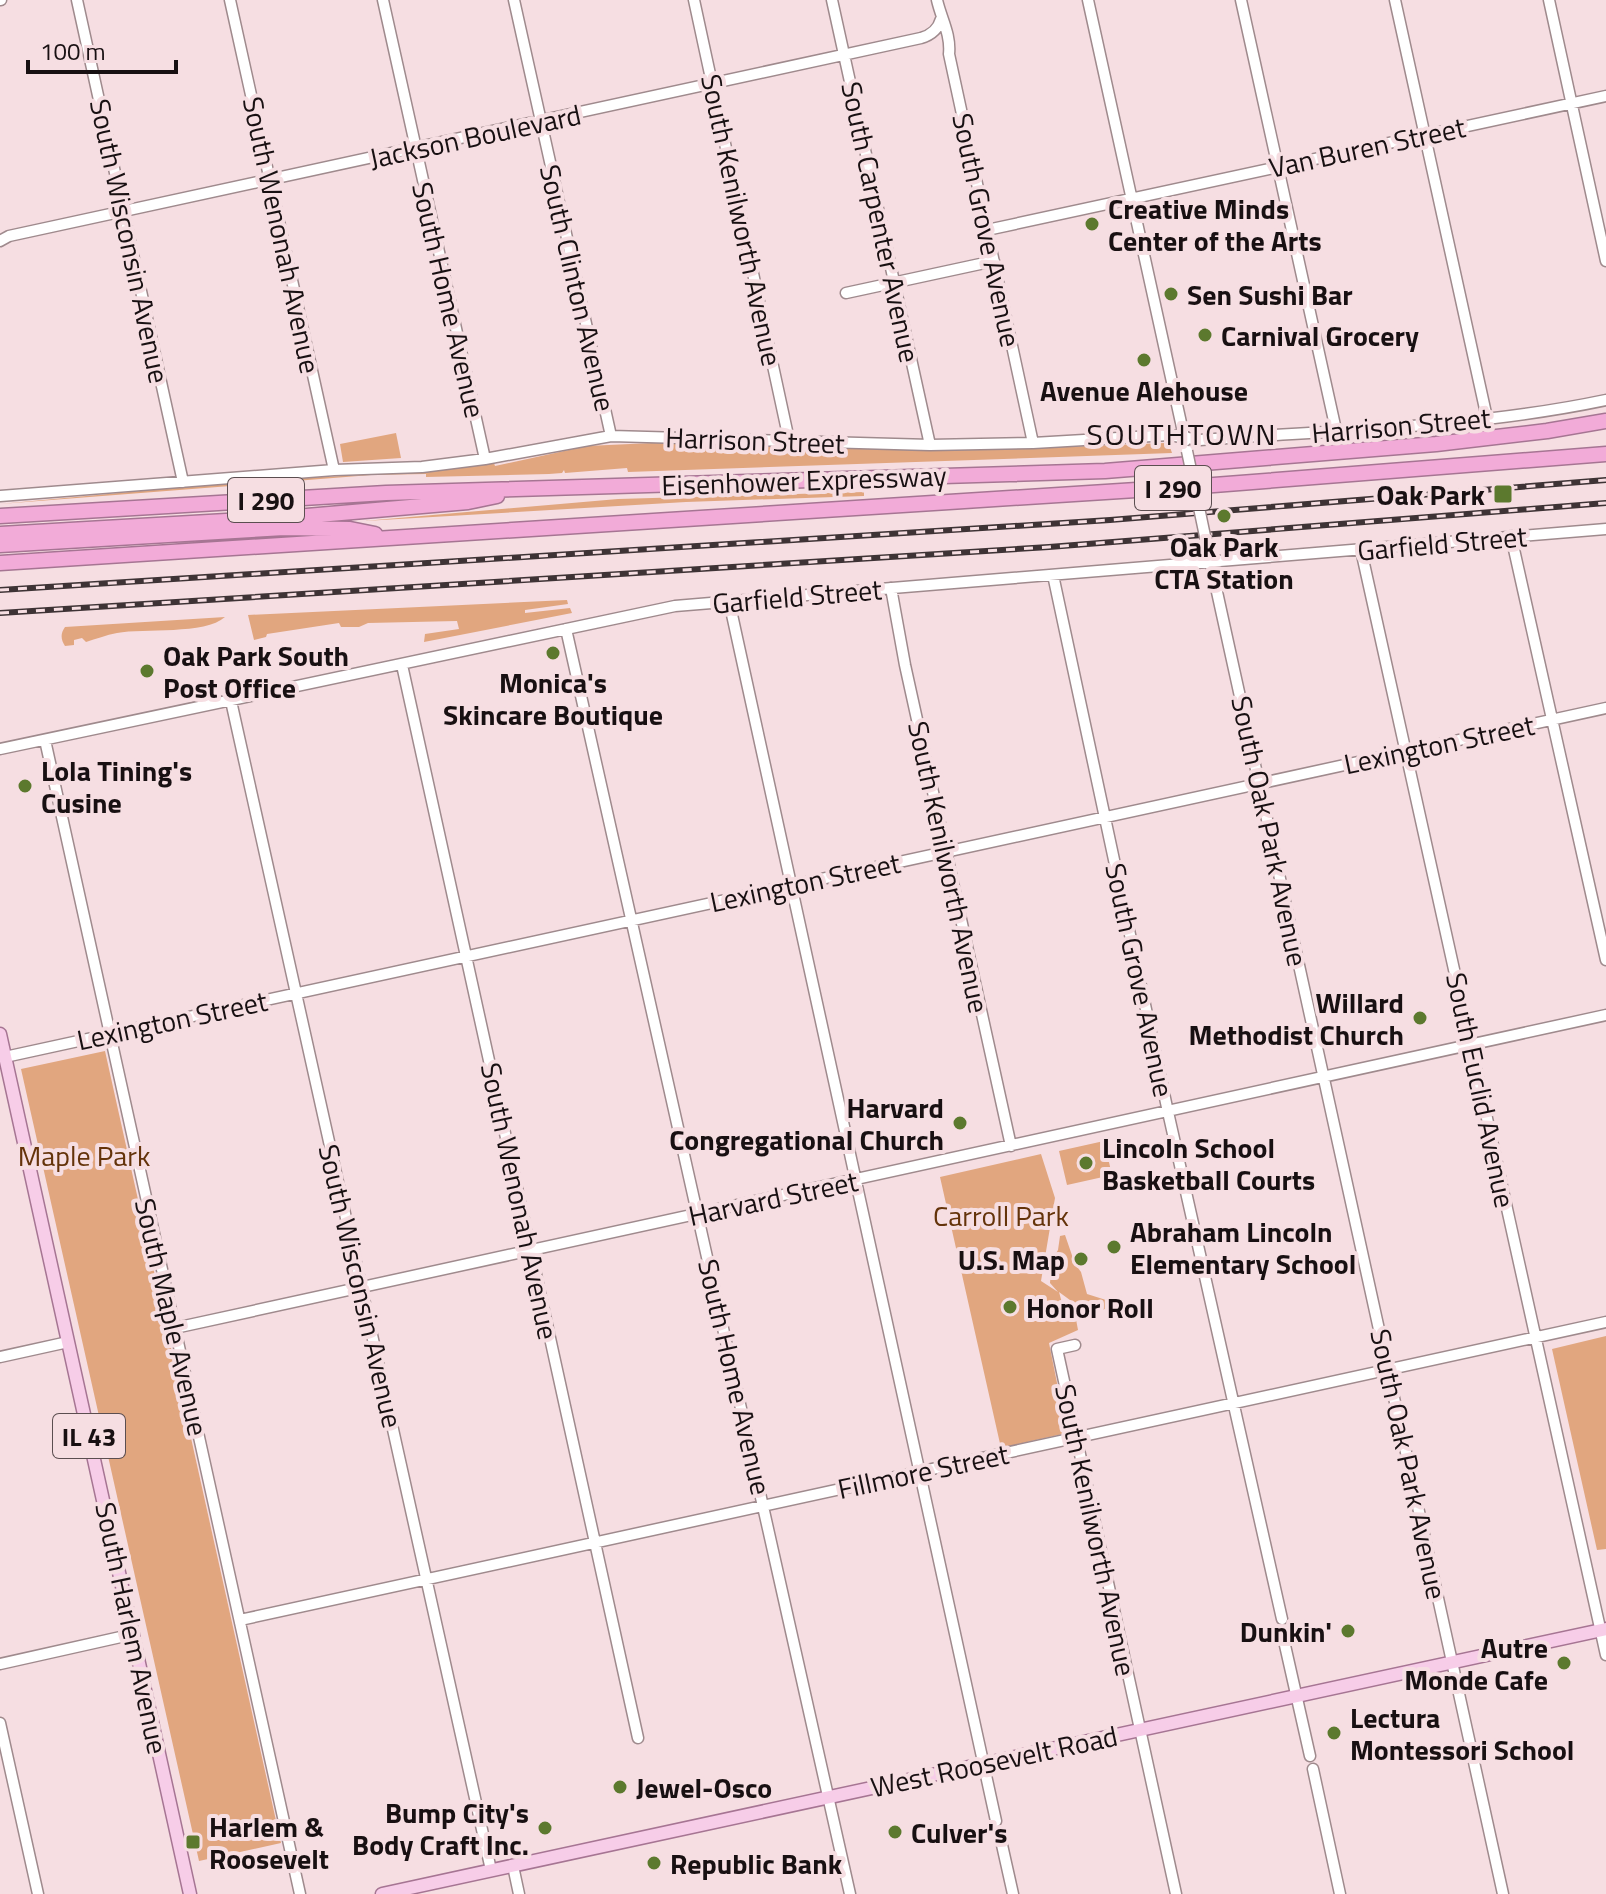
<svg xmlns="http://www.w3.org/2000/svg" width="1606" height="1894" font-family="'Titillium Web',sans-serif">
	<rect width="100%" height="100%" fill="#f6dee2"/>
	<path fill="#e1a67f" d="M396,433L401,458L343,462L340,444Z
		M652,443L1008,449L1165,443L1169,444L1172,453L628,472L627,468L565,473L564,470L562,473L549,474L426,477V474L371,475L0,504L260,480L424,472L494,463L495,466L587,446Z
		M864,492V496L686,502L364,521L618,499Z
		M567,600L568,604L525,610V613L570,608L572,613L424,642L425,634L459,629L457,621L368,623L359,627H341L339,623L267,634L266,637L254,640L248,615Z
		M225,617C205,635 144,628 117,633C106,635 96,639 86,642L82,638L74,640V645L65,646C61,640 60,634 65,627Z
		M105,1051L281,1843L199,1861L21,1069Z
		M1104,1141L1112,1175L1067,1185L1059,1151Z
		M1041,1154L1055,1198L1041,1281L1058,1292L1050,1283L1052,1260L1058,1250L1060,1236L1065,1235L1075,1264L1081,1272L1087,1294L1106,1300L1105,1309L1089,1314L1059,1292L1065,1314H1075L1078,1330L1049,1343L1067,1433L1001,1448L940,1177Z
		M1606,1336V1549L1597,1550L1552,1349Z"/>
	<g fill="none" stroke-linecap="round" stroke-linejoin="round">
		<defs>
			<path id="minor" d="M0,0H1
				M77,0L183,482
				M230,0L334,470
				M383,0L485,459
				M514,0L611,436
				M694,0L789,440
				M832,0L930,445
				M937,0C941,18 951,34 949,54L1033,443
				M1088,0L1185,441
				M1241,0L1336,430
				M1395,0L1487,418
				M1549,0L1606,261
				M987,230L1606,96
				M0,241L9,236L921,38C931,35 938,30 941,19
				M846,293L994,261
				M0,496L334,470L422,467L485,459L611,436L930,445L1033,443L1169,435L1200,440C1335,430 1473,428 1606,400
				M1511,536L1606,960
				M1361,550L1606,1655
				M1210,560L1503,1894
				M1053,575L1168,1112L1282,1619
				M891,588L905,665L1011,1146
				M729,601L996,1821
				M566,629L850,1894
				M402,665L638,1738
				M231,701L491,1870
				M45,740L300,1894
				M0,749L675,606L1606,529
				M5,1057L1606,708
				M175,1328L1606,1015
				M1075,1345L1057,1349L1176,1894
				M0,1357L68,1342
				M240,1620L1606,1322
				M1282,1632L1310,1756
				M0,1664L134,1634
				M0,1723L38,1894
				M1313,1769L1340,1894
				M1000,1836L1013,1894
				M513,1866L519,1894"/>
			<path id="major" d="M0,1034L190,1894
				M382,1894L1606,1629"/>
			<path id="highway" d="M0,516L386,493L1105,471L1436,444L1547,431L1606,421
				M0,534L295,517L468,502L497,496
				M0,545L284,528L350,529L375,534
				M0,563L1214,485L1606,454"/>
		</defs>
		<use href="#minor" stroke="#9f8a8d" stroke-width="13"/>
		<use href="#major" stroke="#a67593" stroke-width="15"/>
		<use href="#highway" stroke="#a67593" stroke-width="17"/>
		<use href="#minor" stroke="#fff" stroke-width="10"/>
		<use href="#major" stroke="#f7cde8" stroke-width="12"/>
		<use href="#highway" stroke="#f2abd8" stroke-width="14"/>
		<defs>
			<path id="rail" d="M0,590L1110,520L1606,480
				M0,613L1049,547L1606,503"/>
		</defs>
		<use href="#rail" stroke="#3e3335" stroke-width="6"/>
		<use href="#rail" stroke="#f6dee2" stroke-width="3" stroke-dasharray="9" stroke-linecap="butt"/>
		<defs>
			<path id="minor-bridge" d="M1187,451L1209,555"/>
		</defs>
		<use href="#minor-bridge" stroke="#9f8a8d" stroke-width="13" stroke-linecap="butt"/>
		<use href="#minor-bridge" stroke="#fff" stroke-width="10"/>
	</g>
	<g fill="#5c792e" stroke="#f6dee2" stroke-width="3">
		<circle cx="1092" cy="224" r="8"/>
		<circle cx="1171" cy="294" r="8"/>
		<circle cx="1205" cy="335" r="8"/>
		<circle cx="1144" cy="360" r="8"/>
		<rect x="1493" y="484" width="20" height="20" rx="4"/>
		<circle cx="1224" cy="516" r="8"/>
		<circle cx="553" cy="653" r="8"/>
		<circle cx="147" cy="671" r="8"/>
		<circle cx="25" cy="786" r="8"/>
		<circle cx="1420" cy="1018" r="8"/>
		<circle cx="960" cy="1123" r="8"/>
		<circle cx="1086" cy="1163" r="8"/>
		<circle cx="1114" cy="1247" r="8"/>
		<circle cx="1081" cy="1259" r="8"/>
		<circle cx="1010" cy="1307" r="8"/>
		<circle cx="1348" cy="1631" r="8"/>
		<circle cx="1564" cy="1663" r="8"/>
		<circle cx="1334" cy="1733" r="8"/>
		<circle cx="620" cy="1787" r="8"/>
		<circle cx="545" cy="1828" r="8"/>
		<circle cx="895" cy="1832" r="8"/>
		<rect x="185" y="1834" width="16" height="16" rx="4"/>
		<circle cx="654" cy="1863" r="8"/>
	</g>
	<g text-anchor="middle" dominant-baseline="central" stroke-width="8" stroke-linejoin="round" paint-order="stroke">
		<g fill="#f6dee2" stroke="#5b4e50" stroke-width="2">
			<rect x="1135" y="466" width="76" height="44" rx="6"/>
			<rect x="228" y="478" width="76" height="44" rx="6"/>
			<rect x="53" y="1414" width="72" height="44" rx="6"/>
		</g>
		<g font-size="26" font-weight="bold" fill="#181012">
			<text x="1173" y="488">I 290</text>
			<text x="266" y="500">I 290</text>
			<text x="89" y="1436">IL 43</text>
		</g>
		<g font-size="28" fill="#181012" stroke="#f6dee2">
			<text transform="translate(475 136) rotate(-12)">Jackson Boulevard</text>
			<text transform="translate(1367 147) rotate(-12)">Van Buren Street</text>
			<text transform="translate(742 220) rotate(78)">South Kenilworth Avenue</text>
			<text transform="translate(881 222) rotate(78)">South Carpenter Avenue</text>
			<text transform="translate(987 230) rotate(78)">South Grove Avenue</text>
			<text transform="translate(282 235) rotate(78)">South Wenonah Avenue</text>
			<text transform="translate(130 241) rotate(78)">South Wisconsin Avenue</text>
			<text transform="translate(578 288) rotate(77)">South Clinton Avenue</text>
			<text transform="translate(449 300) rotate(77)">South Home Avenue</text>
			<text transform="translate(1401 425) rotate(-5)">Harrison Street</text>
			<text transform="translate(755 440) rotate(2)">Harrison Street</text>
			<text transform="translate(804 480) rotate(-2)">Eisenhower Expressway</text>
			<text transform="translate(1442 543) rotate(-5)">Garfield Street</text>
			<text transform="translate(797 596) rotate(-5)">Garfield Street</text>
			<text transform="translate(1439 744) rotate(-12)">Lexington Street</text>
			<text transform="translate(1270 831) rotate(78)">South Oak Park Avenue</text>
			<text transform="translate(949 867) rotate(78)">South Kenilworth Avenue</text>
			<text transform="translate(805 882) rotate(-12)">Lexington Street</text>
			<text transform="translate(1140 980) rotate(78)">South Grove Avenue</text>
			<text transform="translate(172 1020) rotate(-12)">Lexington Street</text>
			<text transform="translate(1481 1090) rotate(78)">South Euclid Avenue</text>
			<text transform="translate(773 1198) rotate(-12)">Harvard Street</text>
			<text transform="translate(520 1201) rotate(78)">South Wenonah Avenue</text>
			<text transform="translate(361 1286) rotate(77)">South Wisconsin Avenue</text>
			<text transform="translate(172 1317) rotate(77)">South Maple Avenue</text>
			<text transform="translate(735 1377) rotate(77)">South Home Avenue</text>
			<text transform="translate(1409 1464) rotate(78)">South Oak Park Avenue</text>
			<text transform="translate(923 1471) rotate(-12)">Fillmore Street</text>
			<text transform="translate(1096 1530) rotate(78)">South Kenilworth Avenue</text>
			<text transform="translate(132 1628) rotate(78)">South Harlem Avenue</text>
			<text transform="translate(994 1761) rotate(-12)">West Roosevelt Road</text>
		</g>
		<g font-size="28" font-weight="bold" fill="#181012" stroke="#f6dee2" text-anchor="start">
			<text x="1108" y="208">Creative Minds<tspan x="1108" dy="32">Center of the Arts</tspan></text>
			<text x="1187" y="294">Sen Sushi Bar</text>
			<text x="1221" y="335">Carnival Grocery</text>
			<text x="1144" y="390" text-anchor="middle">Avenue Alehouse</text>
			<text x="1485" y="494" text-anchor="end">Oak Park</text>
			<text x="1224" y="546" text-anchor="middle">Oak Park<tspan x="1224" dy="32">CTA Station</tspan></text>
			<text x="163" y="655">Oak Park South<tspan x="163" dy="32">Post Office</tspan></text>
			<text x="553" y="682" text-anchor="middle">Monica's<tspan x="553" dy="32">Skincare Boutique</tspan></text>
			<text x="41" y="770">Lola Tining's<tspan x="41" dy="32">Cusine</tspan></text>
			<text x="1404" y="1002" text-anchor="end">Willard<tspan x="1404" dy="32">Methodist Church</tspan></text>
			<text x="944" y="1107" text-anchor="end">Harvard<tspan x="944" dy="32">Congregational Church</tspan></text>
			<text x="1102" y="1147">Lincoln School<tspan x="1102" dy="32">Basketball Courts</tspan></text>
			<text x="1130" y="1231">Abraham Lincoln<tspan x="1130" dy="32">Elementary School</tspan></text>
			<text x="1065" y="1259" text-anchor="end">U.S. Map</text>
			<text x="1026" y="1307">Honor Roll</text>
			<text x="1332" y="1631" text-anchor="end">Dunkin'</text>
			<text x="1548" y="1647" text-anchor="end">Autre<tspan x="1548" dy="32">Monde Cafe</tspan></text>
			<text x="1350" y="1717">Lectura<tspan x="1350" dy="32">Montessori School</tspan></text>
			<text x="636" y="1787">Jewel-Osco</text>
			<text x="529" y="1812" text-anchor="end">Bump City's<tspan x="529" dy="32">Body Craft Inc.</tspan></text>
			<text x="209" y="1826">Harlem &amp;<tspan x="209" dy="32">Roosevelt</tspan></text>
			<text x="911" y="1832">Culver's</text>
			<text x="670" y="1863">Republic Bank</text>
		</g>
		<g font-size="28" fill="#64330a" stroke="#f6dee2">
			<text x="84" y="1155">Maple Park</text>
			<text x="1001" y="1215">Carroll Park</text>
		</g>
		<g font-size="30" letter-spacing="2" fill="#181012" stroke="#f6dee2">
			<text x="1182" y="434">SOUTHTOWN</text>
		</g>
	</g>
	<path d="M28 60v12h148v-12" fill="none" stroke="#181012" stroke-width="4"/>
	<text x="40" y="60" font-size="24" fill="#181012" stroke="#f6dee2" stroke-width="6" paint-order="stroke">100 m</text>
</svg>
